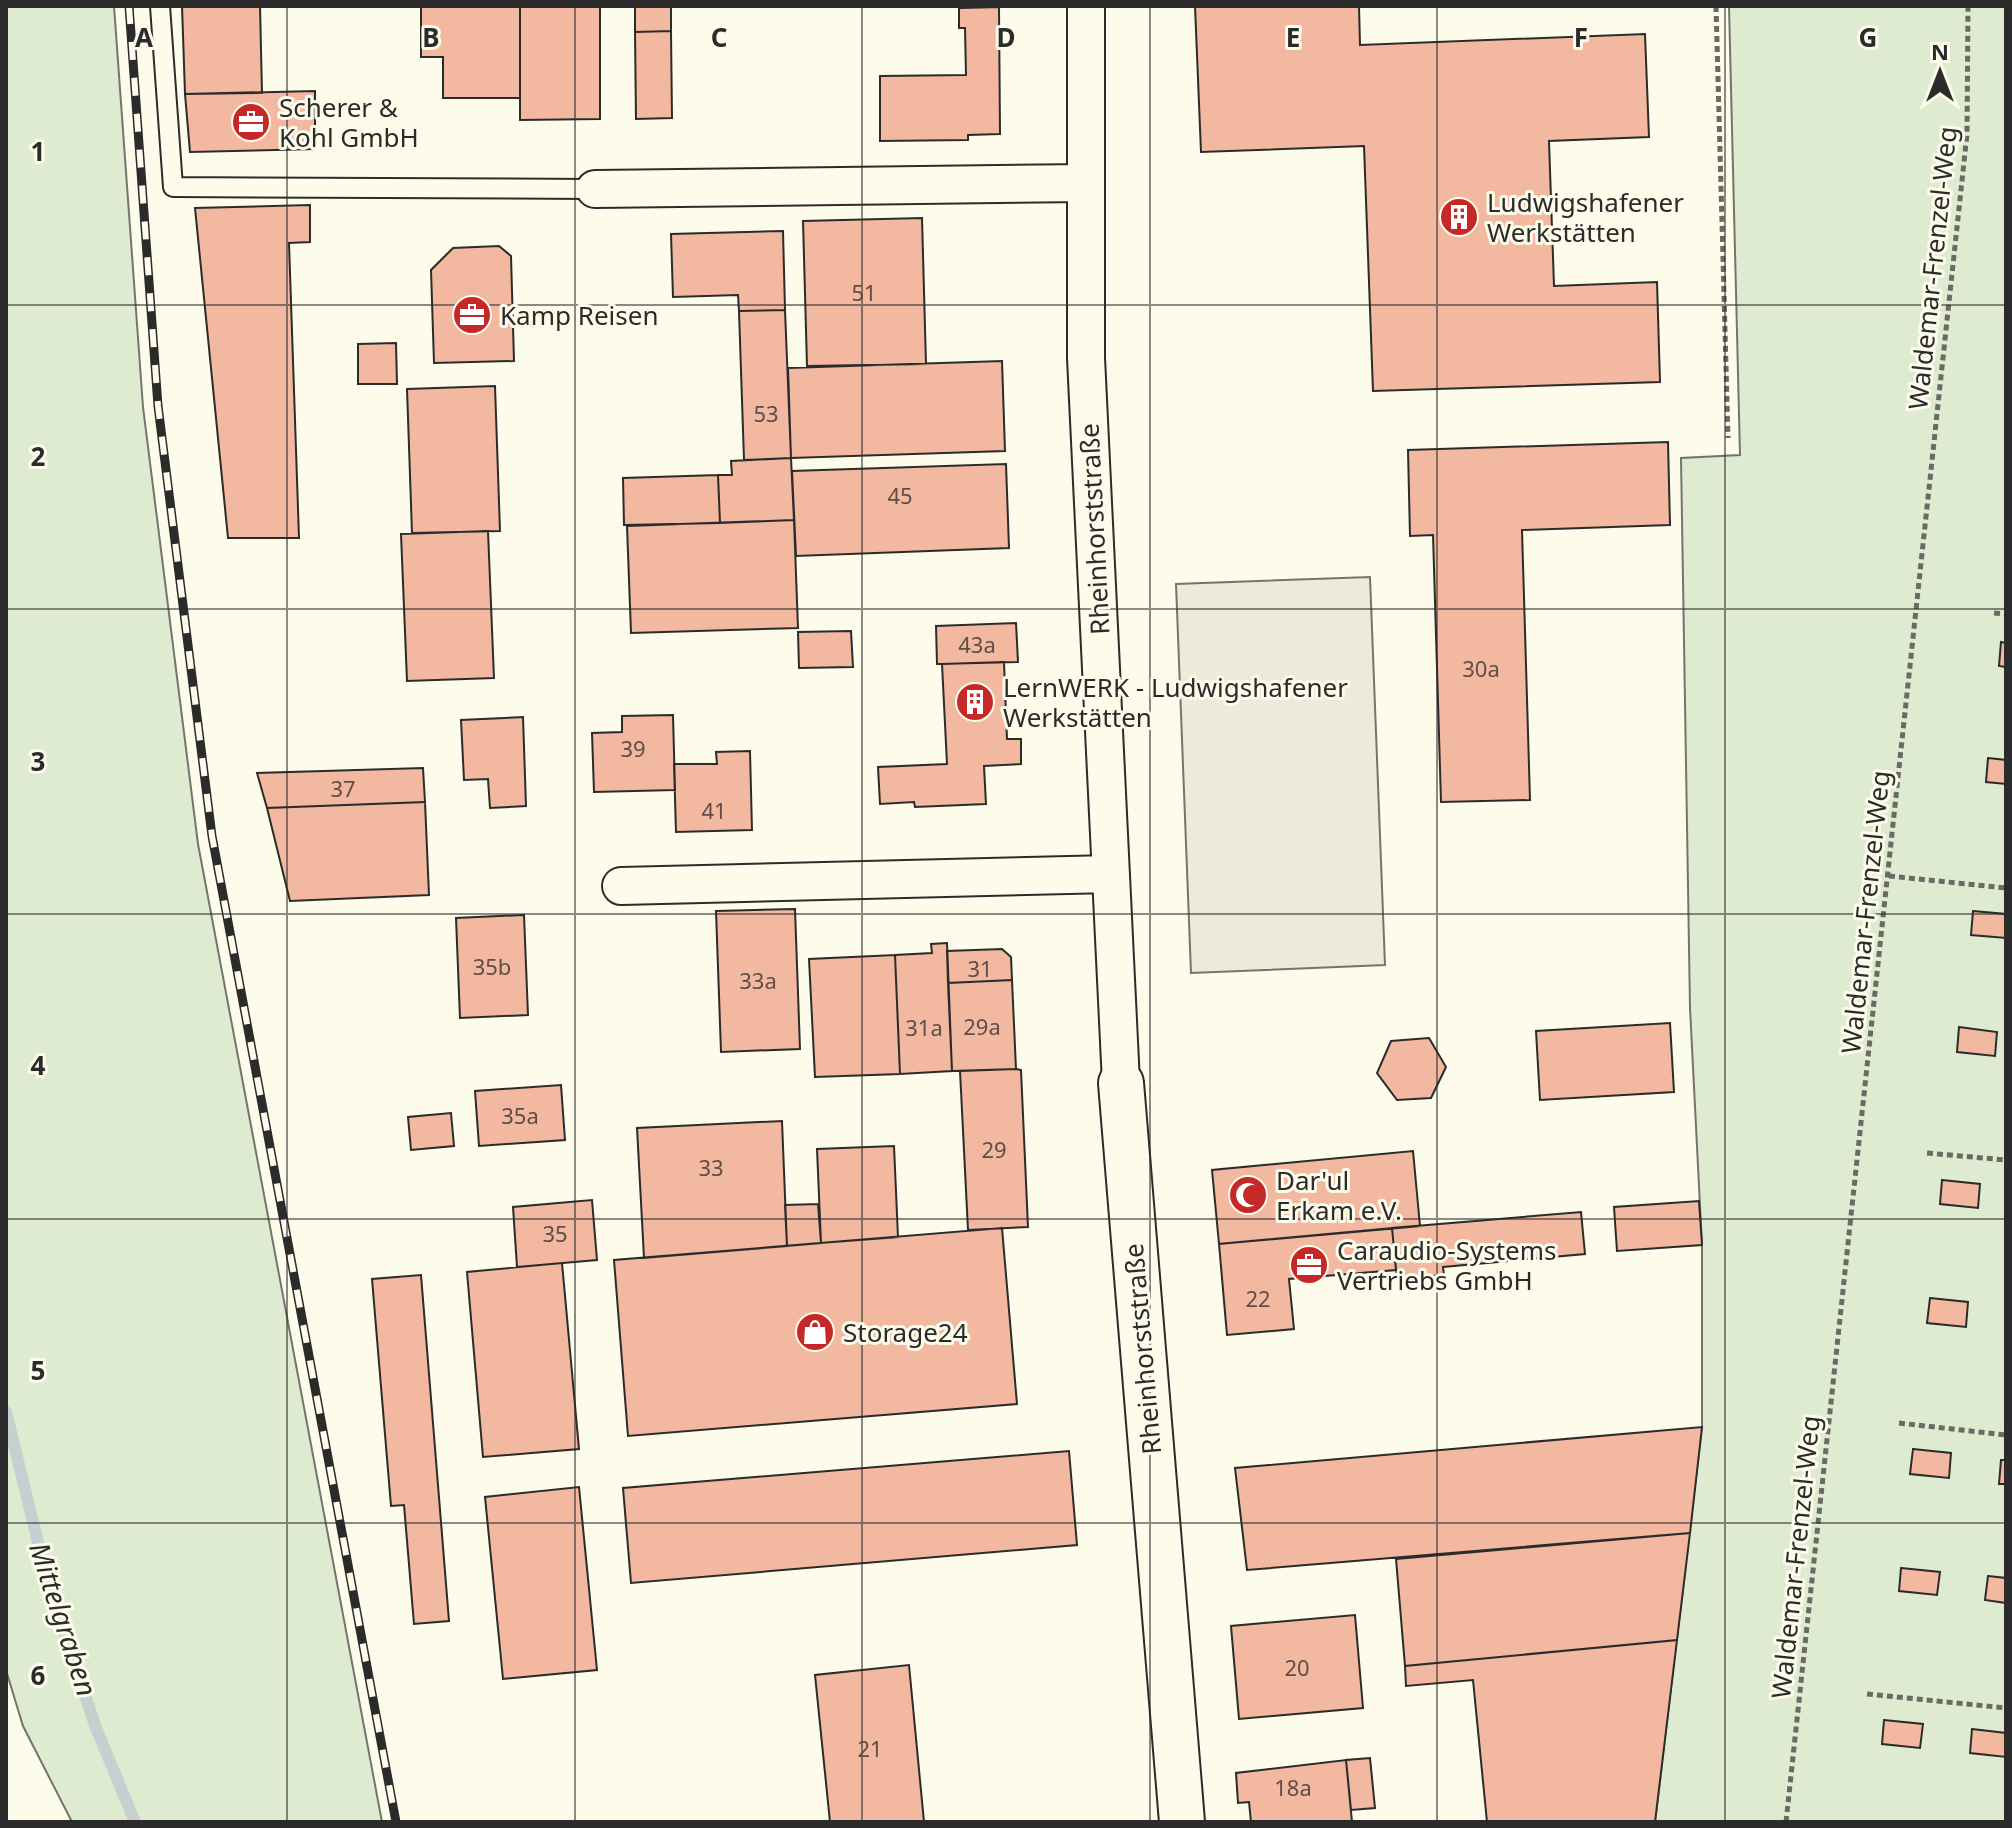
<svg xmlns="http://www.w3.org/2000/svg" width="2012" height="1828" font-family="'Noto Sans',sans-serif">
	<rect width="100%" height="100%" fill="#fdfbea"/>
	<path fill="#deebd1" stroke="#74746e" stroke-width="2" d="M6,6H114L143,407L198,844L382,1822H72L23,1726L6,1670Z
		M1729,6H2006V1822H1655L1702,1427V1245L1690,1008L1681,458L1740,455Z"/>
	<path fill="#eceadb" stroke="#74746e" stroke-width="2" d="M1370,577L1385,965L1191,973L1176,584Z"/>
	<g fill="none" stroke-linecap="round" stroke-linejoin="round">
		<path stroke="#c7d0d0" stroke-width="12" d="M6,1412L50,1591L96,1728L135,1822"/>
	</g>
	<path fill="#f2b8a0" stroke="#2b2b2b" stroke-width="2" d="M182,6H260L262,93L185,94Z
		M421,6H520V98H443V57H421Z
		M520,6H600V119L520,120Z
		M635,6H671V31L635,32Z
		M962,6H999V7L962,8Z
		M1195,6H1359L1360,45L1645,34L1649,137L1549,141L1554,286L1657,282L1660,382L1373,391L1364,146L1201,152Z
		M999,7L1000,134L968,135V140L880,141V76L966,75L965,28H959V8Z
		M671,31L672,118L636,119L635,32Z
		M315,91V149L190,152L185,94Z
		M310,205V242L289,243L299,538H228L195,208Z
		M922,218L926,364L807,366L803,221Z
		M783,231L785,310L739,311L738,295L673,297L671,234Z
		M499,246L511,256L514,361L434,363L431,270L453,248Z
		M785,310L791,458L744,460L739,311Z
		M396,343L397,384H358V344Z
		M1002,361L1005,451L791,458L788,368Z
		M495,386L500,531L412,533L407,389Z
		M1668,442L1670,525L1522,530L1530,800L1441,802L1433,535L1410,536L1408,450Z
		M791,458L794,520L720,523L718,475H732L731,461Z
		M1006,464L1009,548L796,556L792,471Z
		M718,475L720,523L624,525L623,478Z
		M794,520L798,628L631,633L627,526Z
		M488,531L494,678L407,681L401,534Z
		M1016,623L1018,662L937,664L936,626Z
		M851,631L853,667L799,668L798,632Z
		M2001,642L2006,643V667L1999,666Z
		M1004,662L1007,739H1021V764L984,766L986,804L915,807L914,802L880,804L878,767L947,764L942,664Z
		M673,715L675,790L594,792L592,733L622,732V716Z
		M523,717L526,806L490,808L488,779L464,780L461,720Z
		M750,751L752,830L676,832L674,764H717L716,752Z
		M1988,758L2006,760V784L1986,782Z
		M423,768L425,802L267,808L257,773Z
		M425,802L429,895L290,901L267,808Z
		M795,909L800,1049L721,1052L716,911Z
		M1973,911L2006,914V938L1971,935Z
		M524,915L528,1015L460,1018L456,918Z
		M947,943L952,1071L900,1074L895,955L932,953L931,944Z
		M1002,949L1011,957L1012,980L948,983L947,951Z
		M895,955L900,1074L815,1077L809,959Z
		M1012,980L1016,1069L952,1071L948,983Z
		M1670,1023L1674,1092L1540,1100L1536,1031Z
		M1959,1027L1997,1032L1995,1056L1957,1052Z
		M1429,1038L1446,1067L1431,1098L1397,1100L1377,1073L1391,1041Z
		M1016,1069L1021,1070L1028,1227L968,1230L960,1071Z
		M561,1085L565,1140L479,1146L475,1091Z
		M451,1113L454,1146L411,1150L408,1117Z
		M782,1121L787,1246L644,1258L637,1128Z
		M894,1146L898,1237L821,1243L817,1149Z
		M1413,1151L1420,1226L1219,1244L1212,1170Z
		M1942,1180L1980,1184L1978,1208L1940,1204Z
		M592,1200L597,1260L517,1267L513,1207Z
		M1699,1201L1702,1245L1617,1251L1614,1207Z
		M818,1204L821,1243L787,1246L785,1205Z
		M1581,1212L1585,1254L1443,1267L1444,1275L1397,1279L1392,1228Z
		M1002,1228L1017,1404L628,1436L614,1260Z
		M1392,1228L1396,1270L1289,1279L1294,1329L1227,1335L1219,1244Z
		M562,1263L579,1449L483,1457L467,1272Z
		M421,1275L449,1621L414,1624L404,1505L391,1506L372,1279Z
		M1930,1298L1968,1302L1966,1327L1927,1323Z
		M1702,1427L1690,1533L1247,1570L1235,1468Z
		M1913,1449L1951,1453L1949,1478L1910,1474Z
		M1069,1451L1077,1545L631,1583L623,1488Z
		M2001,1460H2006V1484H1999Z
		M579,1487L597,1670L503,1679L485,1497Z
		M1690,1533L1677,1640L1405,1666L1396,1559Z
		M1901,1568L1940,1572L1937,1595L1899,1591Z
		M1988,1576L2006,1578V1603L1985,1600Z
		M1355,1615L1363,1708L1239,1719L1231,1626Z
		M1677,1640L1655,1822H1487L1473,1680L1406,1686L1405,1666Z
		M909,1665L924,1822H830L815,1675Z
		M1884,1720L1923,1724L1920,1748L1882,1744Z
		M1972,1729L2006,1733V1757L1970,1753Z
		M1370,1758L1375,1808L1351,1810L1346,1760Z
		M1346,1760L1352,1822H1251L1249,1802L1238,1803L1236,1773Z"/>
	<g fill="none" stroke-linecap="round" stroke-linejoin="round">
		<defs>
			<path id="service" d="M160,6L173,187L595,189"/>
			<path id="minor" d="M1086,6V358L1121,1083
				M595,189L1086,183
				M621,886L1111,874"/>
			<path id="tertiary" d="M1121,1083L1182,1822"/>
		</defs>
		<use href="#service" stroke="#2b2b2b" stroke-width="22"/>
		<use href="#minor" stroke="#2b2b2b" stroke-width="40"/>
		<use href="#tertiary" stroke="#2b2b2b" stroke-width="48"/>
		<path stroke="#6a6964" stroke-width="5" stroke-dasharray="6 4" stroke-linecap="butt" d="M1716,6L1728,438
			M1994,613L2006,614
			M1889,876L2006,888
			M1927,1153L2006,1160
			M1899,1423L2006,1435
			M1867,1694L2006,1708
			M1786,1822L1967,134L1968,6"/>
		<use href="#service" stroke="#fdfbea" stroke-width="18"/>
		<use href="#minor" stroke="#fdfbea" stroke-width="36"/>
		<use href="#tertiary" stroke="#fdfbea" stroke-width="44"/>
		<defs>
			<path id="rail" d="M129,6L158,406L212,836L396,1822"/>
		</defs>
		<use href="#rail" stroke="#2b2b2b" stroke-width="9"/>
		<use href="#rail" stroke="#fdfbea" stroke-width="6" stroke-dasharray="18" stroke-linecap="butt"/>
	</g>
	<path fill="none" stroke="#2b2b2b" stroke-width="2" stroke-opacity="0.55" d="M287,6V1822M575,6V1822M862,6V1822M1150,6V1822M1437,6V1822M1725,6V1822M6,305H2006M6,609H2006M6,914H2006M6,1219H2006M6,1523H2006"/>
	<defs>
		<symbol id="office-disc" viewBox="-11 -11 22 22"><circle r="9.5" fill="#c62828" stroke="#fdfbea"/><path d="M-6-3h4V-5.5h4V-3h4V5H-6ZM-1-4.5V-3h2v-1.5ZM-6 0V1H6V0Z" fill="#fff"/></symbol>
		<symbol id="building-disc" viewBox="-11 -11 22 22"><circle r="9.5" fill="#c62828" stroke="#fdfbea"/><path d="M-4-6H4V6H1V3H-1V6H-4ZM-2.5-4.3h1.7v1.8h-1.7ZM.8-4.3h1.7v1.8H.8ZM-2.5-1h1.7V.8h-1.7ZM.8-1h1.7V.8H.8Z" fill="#fff"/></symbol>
		<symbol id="mosque-disc" viewBox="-11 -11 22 22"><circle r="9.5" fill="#c62828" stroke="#fdfbea"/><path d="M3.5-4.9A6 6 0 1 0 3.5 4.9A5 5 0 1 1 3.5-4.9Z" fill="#fff"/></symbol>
		<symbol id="shop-disc" viewBox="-11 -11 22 22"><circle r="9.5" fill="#c62828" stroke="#fdfbea"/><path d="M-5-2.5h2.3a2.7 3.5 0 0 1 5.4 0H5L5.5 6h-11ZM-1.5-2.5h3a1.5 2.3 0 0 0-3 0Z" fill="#fff"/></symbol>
	</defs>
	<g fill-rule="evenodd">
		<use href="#office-disc" x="229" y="100" width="44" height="44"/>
		<use href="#building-disc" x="1437" y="195" width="44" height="44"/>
		<use href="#office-disc" x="450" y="293" width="44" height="44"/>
		<use href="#building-disc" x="953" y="680" width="44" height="44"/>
		<use href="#mosque-disc" x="1226" y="1173" width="44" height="44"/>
		<use href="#office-disc" x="1287" y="1243" width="44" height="44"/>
		<use href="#shop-disc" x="793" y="1310" width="44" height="44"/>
	</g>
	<g text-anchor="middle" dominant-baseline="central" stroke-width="6" stroke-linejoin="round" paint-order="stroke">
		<g font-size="22" fill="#5d4e48">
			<text x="864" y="292">51</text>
			<text x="766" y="413">53</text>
			<text x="900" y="495">45</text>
			<text x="977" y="644">43a</text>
			<text x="1481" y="668">30a</text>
			<text x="633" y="748">39</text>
			<text x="343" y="788">37</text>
			<text x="714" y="810">41</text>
			<text x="492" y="966">35b</text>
			<text x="980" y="968">31</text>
			<text x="758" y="980">33a</text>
			<text x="982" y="1026">29a</text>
			<text x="924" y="1027">31a</text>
			<text x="520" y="1115">35a</text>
			<text x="994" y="1149">29</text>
			<text x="711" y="1167">33</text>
			<text x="555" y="1233">35</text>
			<text x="1258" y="1298">22</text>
			<text x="1297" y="1667">20</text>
			<text x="870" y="1748">21</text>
			<text x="1293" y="1787">18a</text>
		</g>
		<g font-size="26" fill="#2b2b2b" stroke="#fdfbea" text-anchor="start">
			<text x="279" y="107">Scherer &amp;<tspan x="279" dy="30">Kohl GmbH</tspan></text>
			<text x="1487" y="202">Ludwigshafener<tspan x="1487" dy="30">Werkstätten</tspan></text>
			<text x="500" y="315">Kamp Reisen</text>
			<text x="1003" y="687">LernWERK - Ludwigshafener<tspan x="1003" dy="30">Werkstätten</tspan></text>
			<text x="1276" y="1180">Dar'ul<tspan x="1276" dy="30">Erkam e.V.</tspan></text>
			<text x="1337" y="1250">Caraudio-Systems<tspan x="1337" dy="30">Vertriebs GmbH</tspan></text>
			<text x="843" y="1332">Storage24</text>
		</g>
		<g font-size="26" fill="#2b2b2b" stroke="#fdfbea">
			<text transform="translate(1932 268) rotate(-84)">Waldemar-Frenzel-Weg</text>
			<text transform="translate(1094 529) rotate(-93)">Rheinhorststraße</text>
			<text transform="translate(1865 912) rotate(-84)">Waldemar-Frenzel-Weg</text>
			<text transform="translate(1142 1349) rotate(-95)">Rheinhorststraße</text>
			<text transform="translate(1795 1557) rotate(-84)">Waldemar-Frenzel-Weg</text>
		</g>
		<g font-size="28" font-style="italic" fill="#2b2b2b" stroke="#fdfbea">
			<text transform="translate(64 1619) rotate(72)">Mittelgraben</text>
		</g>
	</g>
	<g font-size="26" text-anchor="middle" font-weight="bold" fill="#2b2b2b" stroke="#fdfbea" stroke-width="6" stroke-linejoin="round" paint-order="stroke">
		<text x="144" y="47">A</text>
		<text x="431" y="47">B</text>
		<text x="719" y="47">C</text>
		<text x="1006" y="47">D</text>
		<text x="1293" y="47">E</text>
		<text x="1581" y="47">F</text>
		<text x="1868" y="47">G</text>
		<text x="38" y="161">1</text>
		<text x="38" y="466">2</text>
		<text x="38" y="771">3</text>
		<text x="38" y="1075">4</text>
		<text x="38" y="1380">5</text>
		<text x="38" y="1685">6</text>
	</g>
	<rect width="2012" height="1828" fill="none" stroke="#2b2b2b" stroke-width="16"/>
	<g transform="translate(1940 72)" stroke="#fdfbea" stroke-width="6" paint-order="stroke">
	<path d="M0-6L14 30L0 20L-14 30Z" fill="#2b2b2b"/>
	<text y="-12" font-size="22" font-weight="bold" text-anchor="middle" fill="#2b2b2b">N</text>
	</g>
</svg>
